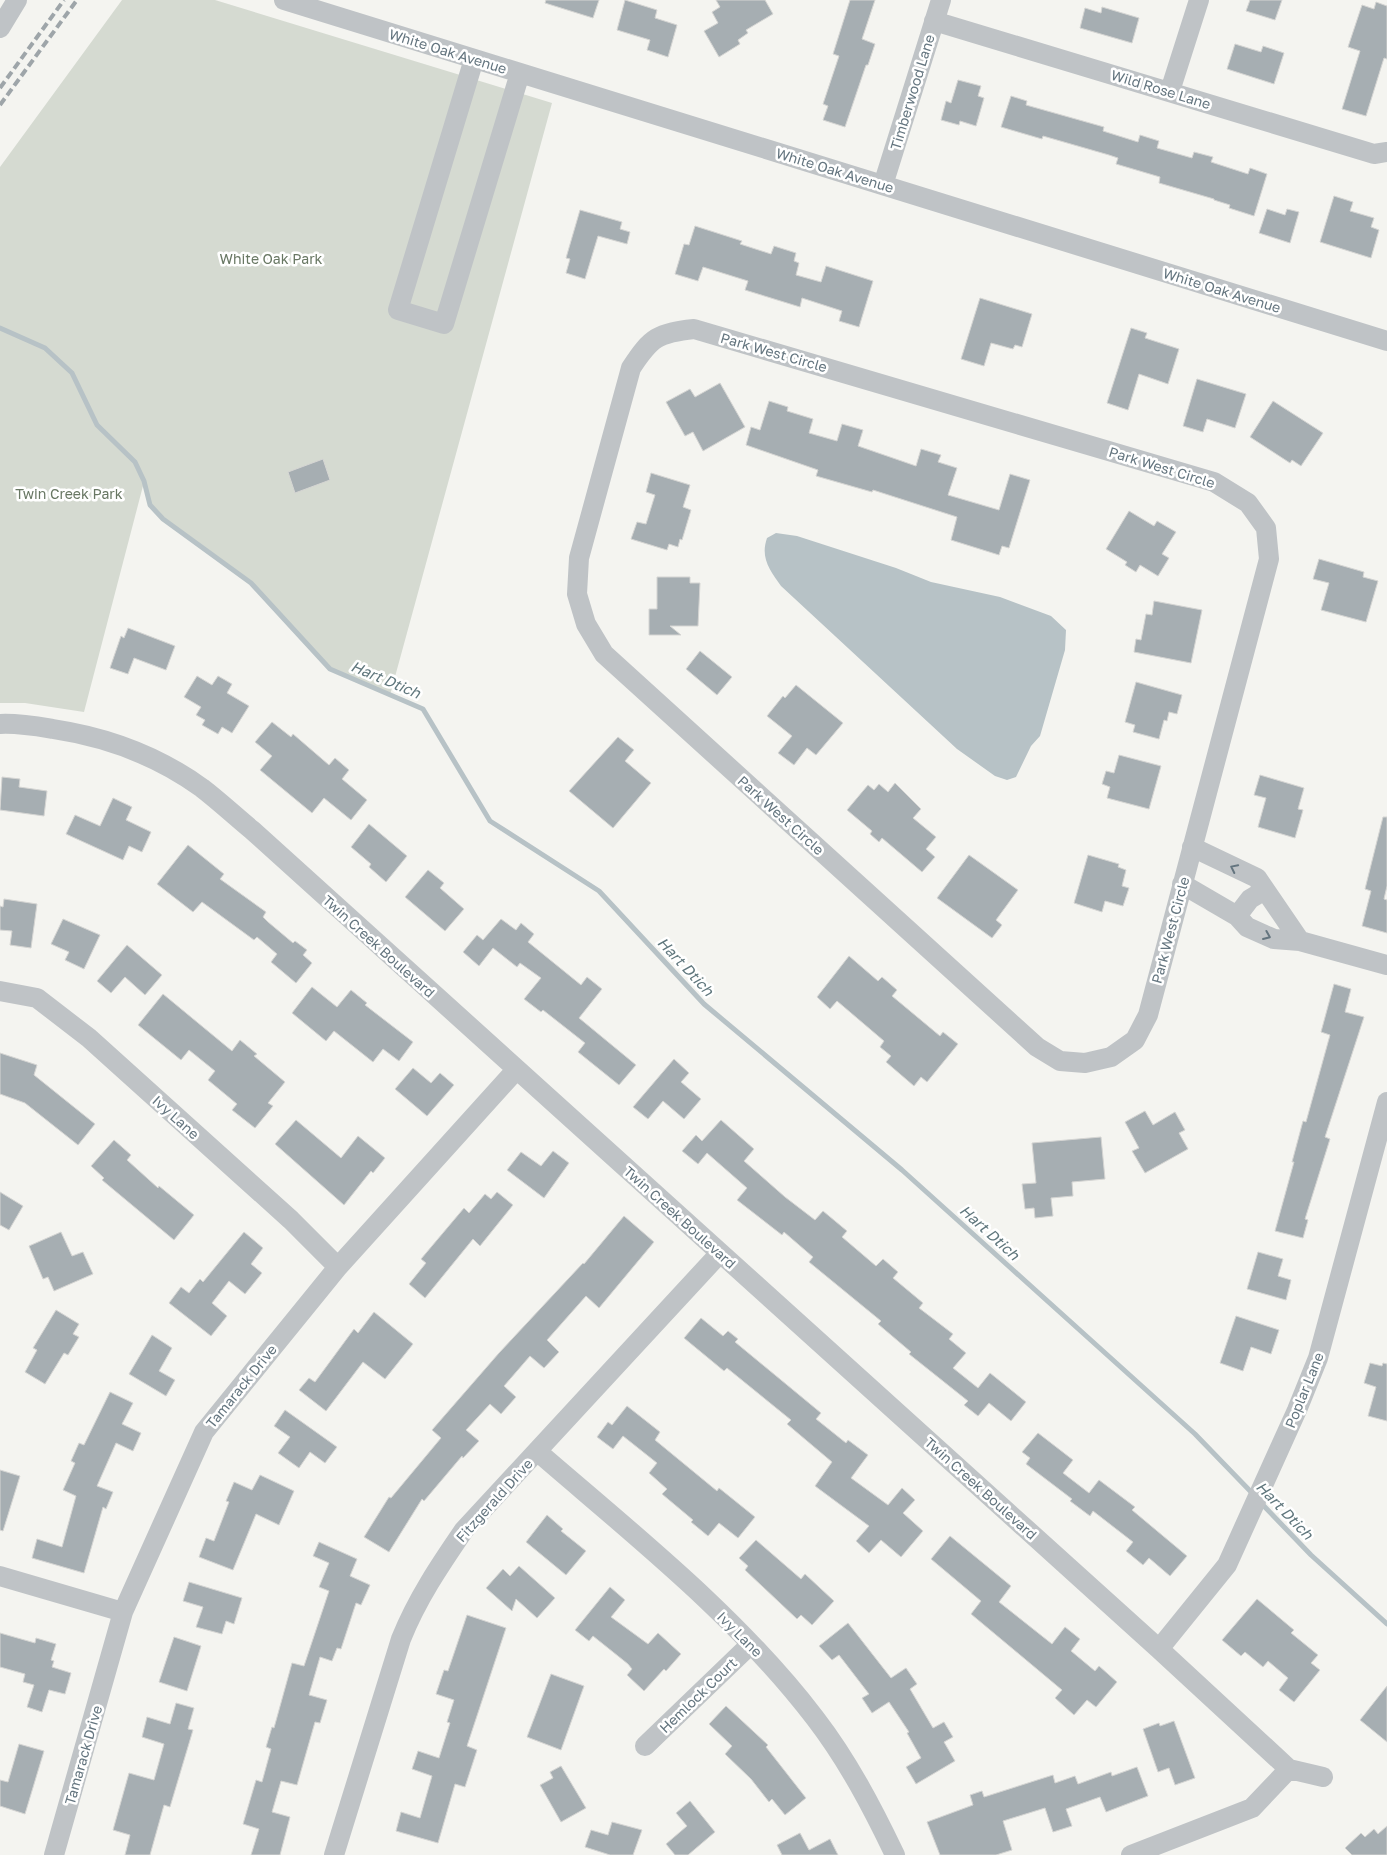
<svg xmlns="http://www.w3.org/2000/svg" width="1387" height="1855" font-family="'Golos Text',sans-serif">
	<rect width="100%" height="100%" fill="#f4f4f0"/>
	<path fill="#d5dad1" d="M122,0H215L552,103L390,695L330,669L251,583L163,519L150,505L144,482L84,712L25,703H0V167Z"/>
	<path fill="#b7c2c6" d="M776,533L797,536L896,568L931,582L1000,597L1051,616L1066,630L1065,650L1040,736L1031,746L1016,777L1007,780L995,776L957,749L781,586C770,570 760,558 767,538Z"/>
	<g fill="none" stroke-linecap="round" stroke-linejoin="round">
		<path stroke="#b7c2c6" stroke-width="5" d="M0,328L45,348L72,373L97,425L135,462L144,481L150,505L163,519L251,583L330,669L423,709L490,821L599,891L704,1004L902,1170L1195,1434L1254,1495
			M1261,1503L1311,1555L1387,1624"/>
	</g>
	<path fill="#a6aeb2" stroke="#d5d5d3" d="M546,0H599L593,18L545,3Z
		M625,0L657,10L655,18L677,25L668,57L647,50L650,40L617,30Z
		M716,0H765L773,14L746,30L748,33L738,40L740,44L719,57L704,31L718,23L712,12L720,7Z
		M850,0H875L862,39L875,44L868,65H866L845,127L823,120L828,106L823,104L839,56L833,54Z
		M1250,0H1282L1275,20L1246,11Z
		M1376,2L1387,6V59L1384,58L1366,116L1342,109L1360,51L1348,47L1362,5L1374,9Z
		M1102,7L1139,18L1132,43L1080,28L1085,8L1101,13Z
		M1235,44L1261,52L1263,46L1284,53L1274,84L1227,69Z
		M958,80L981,86L978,96L984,98L976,126L960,121L959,125L941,120L946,101L951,103Z
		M1011,96L1027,101L1026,105L1104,127L1103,131L1138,142L1140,135L1159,141L1157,148L1192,158L1194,152L1213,157L1211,162L1248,174L1250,168L1267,174L1254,216L1229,208L1230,205L1214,200V199L1159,183L1160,177L1116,164L1118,158L1109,155L1043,136L1042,139L1001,127Z
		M1334,196L1353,202L1350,211L1374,218L1371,227L1379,230L1371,258L1320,242Z
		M1267,209L1285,215L1287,209L1299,212L1290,243L1259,233Z
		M580,210L622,222L620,229L630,232L627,244L598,236L585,279L566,273L570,259L566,258Z
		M695,226L742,241L740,244L771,254L774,246L796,253L794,261L799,263L796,275L821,282L826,266L873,281L859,327L839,321L842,311L802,298L800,307L745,290L748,281L703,267L698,281L675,274L684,244L689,245Z
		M980,298L1032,314L1022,347L1015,345L1013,349L991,343L984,366L961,359Z
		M1131,328L1147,333L1145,338L1179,349L1168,384L1139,374L1128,410L1107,403Z
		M1197,379L1246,394L1235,428L1207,419L1203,432L1183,426Z
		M720,383L745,427L703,451L693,432L685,436L666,402L690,389L695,397Z
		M769,401L788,407L787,411L813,419L809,433L837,441L842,424L863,430L858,446L916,466L921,449L941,455L938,462L957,468L948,495L999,510L1010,474L1030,480L1009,548L1002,546L999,555L951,540L957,517L873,490L872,492L816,476L818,470L746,445L751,427L760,430Z
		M1273,401L1323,433L1301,466L1292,460L1290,463L1250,437Z
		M323,459L330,480L295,493L288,472Z
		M651,473L690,485L683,507L691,510L682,540L680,539L678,547L669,544L667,550L631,539L637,522L646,524L655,495L646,492Z
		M1129,511L1154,526L1157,521L1176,532L1162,554L1169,558L1158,576L1140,565L1136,572L1125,565L1127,562L1106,549Z
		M1319,559L1364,572L1363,577L1378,581L1366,622L1321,610L1329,583L1313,579Z
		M657,577H690V583H700L698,626H670L681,635H649V609H657Z
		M1154,601L1202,610L1191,663L1134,652L1136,639L1141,640L1146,614L1152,615Z
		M128,628L175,646L166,670L134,658L128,674L110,668L121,636L124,638Z
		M700,651L732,677L717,695L686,669Z
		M197,676L212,685L218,676L232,684L227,693L249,706L232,733L222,727L218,734L202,725L205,720L196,715L201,707L184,697Z
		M1136,682L1182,695L1177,714L1169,712L1167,721L1164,720L1159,739L1133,732L1135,725L1125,722Z
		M796,685L843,723L816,755L807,748L794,765L778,753L792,736L767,716L783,696L785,698Z
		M272,722L291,737L293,734L329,765L335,758L349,770L342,779L367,800L351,820L324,798L312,813L260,770L272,756L255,742Z
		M618,737L634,750L625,761L651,783L613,828L569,791Z
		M1119,755L1161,766L1149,809L1107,798L1110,787L1102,784L1106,771L1114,773Z
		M1260,775L1304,788L1298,809L1303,810L1295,838L1258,827L1266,798L1254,795Z
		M2,777L20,779L19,787L47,791L44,816L0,810Z
		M895,783L921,809L913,818L936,837L926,849L935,857L922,872L882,838L879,842L870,834L872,831L847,810L868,785L874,790L879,784L888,792Z
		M113,798L132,807L126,820L151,832L142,852L129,846L123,860L66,834L75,815L100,826Z
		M1383,817H1387V886L1384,899L1387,900V933L1362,926L1371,891L1365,889Z
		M369,824L407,856L386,882L369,867L371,864L351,847Z
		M188,845L224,874L220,879L266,912L263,917L268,922L293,943L295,941L307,950L303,955L312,963L296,983L271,962L277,954L257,937L254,940L202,902L193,912L157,884Z
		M969,855L1018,890L996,920L1002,925L992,938L937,898Z
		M1088,855L1119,864L1118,867L1126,870L1122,886L1129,888L1123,906L1105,901L1102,912L1074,903Z
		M428,870L444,883L440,888L464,909L445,931L405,897Z
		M4,899L37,904L31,948L10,945L12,931L0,930V906L3,907Z
		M63,919L100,935L84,969L65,960L69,952L51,944Z
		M501,919L516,930L521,923L534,934L528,942L581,985L587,977L602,989L579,1018L636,1065L619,1085L578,1052L585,1043L543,1010L541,1012L524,999L541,978L520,963L517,967L493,948L479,966L463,952L477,935L483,940Z
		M127,945L162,975L145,995L125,977L111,993L97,981Z
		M849,956L878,981L882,977L897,990L892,996L940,1036L943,1032L958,1044L927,1082L921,1077L914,1086L886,1062L891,1056L880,1047L884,1041L837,1001L830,1009L817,997Z
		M1334,984L1351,989L1345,1012L1364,1017L1325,1137L1330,1139L1305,1219L1308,1220L1303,1238L1275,1231L1294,1162H1292L1303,1121L1306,1122L1330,1035L1321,1032Z
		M312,987L337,1007L351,990L367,1003L365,1005L413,1042L399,1061L383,1049L373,1062L334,1031L326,1041L292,1013Z
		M163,994L232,1051L240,1040L257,1054L254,1056L285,1082L268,1103L273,1106L255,1128L232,1110L237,1104L208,1080L215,1071L189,1050L181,1060L138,1025Z
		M0,1053L37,1065L34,1075L95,1124L78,1145L25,1103L0,1094Z
		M674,1059L689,1073L681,1082L701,1099L684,1119L663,1101L648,1119L633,1107Z
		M413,1068L431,1083L440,1073L454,1085L427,1116L395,1089Z
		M1145,1111L1153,1125L1175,1112L1185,1130L1179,1133L1188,1149L1145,1173L1132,1151L1139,1148L1125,1122Z
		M296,1120L341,1158L358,1136L385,1158L373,1173L371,1171L344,1205L275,1144Z
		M721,1120L754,1149L744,1161L785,1197L815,1220L823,1211L847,1231L842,1237L876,1266L883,1259L898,1272L893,1278L923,1303L919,1308L953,1334L949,1339L966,1353L953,1368L978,1388L990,1373L1026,1402L1011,1421L989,1403L978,1416L964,1405L968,1401L909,1354L911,1352L878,1324L881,1321L809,1262L813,1257L784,1232L782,1235L737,1200L747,1188L707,1153L698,1164L682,1151L696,1135L702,1141Z
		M1101,1137L1105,1179L1072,1182L1073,1196L1051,1198L1053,1216L1035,1218L1034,1208L1025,1209L1022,1184L1036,1183L1032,1143Z
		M114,1140L131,1155L127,1160L158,1188L159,1186L194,1215L174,1240L102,1180L104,1178L91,1166Z
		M553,1151L569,1163L544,1198L507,1170L521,1152L541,1166Z
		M0,1192L23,1206L9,1230L0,1225Z
		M497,1192L513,1205L480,1246L473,1239L425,1298L409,1284L426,1263L421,1259L464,1208L469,1213L485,1194L491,1199Z
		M624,1216L654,1242L599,1308L586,1296L547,1340L559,1352L544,1368L530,1356L504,1386L516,1397L501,1414L490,1404L466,1430L479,1441L463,1458L462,1456L424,1501L422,1499L389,1552L364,1537L389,1497L391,1498L441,1438L432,1430L499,1353L583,1263L584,1264Z
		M61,1232L72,1256L83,1252L93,1274L54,1291L48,1277L43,1279L29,1246Z
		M244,1232L263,1248L251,1264L262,1273L245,1294L229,1281L212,1303L227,1316L211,1336L169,1303L181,1287L189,1293L200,1279L203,1282Z
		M1258,1252L1283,1259L1278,1276L1291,1280L1286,1300L1247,1289Z
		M56,1310L79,1324L73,1334L79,1337L68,1355L64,1353L45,1384L25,1372L37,1350L33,1348Z
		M374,1312L413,1344L385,1379L363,1362L326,1411L299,1390L309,1378L315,1382L354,1329L358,1333Z
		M1236,1316L1279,1330L1271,1354L1251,1347L1243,1371L1220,1363Z
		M701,1318L723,1336L728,1331L738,1339L735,1342L821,1413L816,1419L846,1443L848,1440L868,1455L851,1478L888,1505L902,1488L915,1500L903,1513L923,1531L901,1557L881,1540L869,1553L856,1541L869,1526L815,1486L832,1462L787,1424L791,1420L727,1368L724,1371L684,1338Z
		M152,1335L172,1348L159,1371L175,1380L166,1396L129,1374Z
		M1370,1363L1382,1366L1383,1363L1387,1364V1421L1368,1416L1376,1387L1364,1383Z
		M110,1392L133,1403L122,1424L141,1433L133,1451L116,1443L97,1486L113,1492L106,1509L103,1507L84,1573L32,1558L37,1539L62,1547L76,1496L63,1490L75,1463L71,1461L79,1443L84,1445Z
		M627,1406L660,1432L655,1440L717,1491L719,1488L755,1517L738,1538L719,1523L708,1536L691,1522L693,1520L662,1494L667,1489L649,1473L657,1463L623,1436L613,1449L597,1437L608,1422L612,1425Z
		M285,1410L337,1447L325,1463L310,1452L299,1468L278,1453L290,1437L274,1426Z
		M1038,1433L1073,1460L1063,1473L1089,1493L1099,1480L1135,1507L1132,1510L1187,1556L1170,1576L1149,1558L1143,1565L1126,1551L1133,1542L1093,1511L1090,1516L1070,1501L1072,1499L1026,1464L1030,1458L1022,1452Z
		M0,1470L20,1476L3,1531L0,1530Z
		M260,1475L294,1491L279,1525L256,1514L233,1570L199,1557L206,1538L214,1541L229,1502L226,1501L234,1482L252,1490Z
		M547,1515L563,1529L561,1531L586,1551L566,1575L526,1542Z
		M950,1536L1011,1586L999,1602L1052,1644L1065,1627L1080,1639L1071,1651L1095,1671L1099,1666L1117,1682L1096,1707L1087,1700L1074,1715L1055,1698L1062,1690L971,1614L981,1601L931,1559Z
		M756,1540L801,1579L805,1574L834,1601L812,1625L801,1615L797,1619L745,1570L748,1566L739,1558Z
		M319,1542L357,1559L350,1576L370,1585L361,1605L356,1603L341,1649L337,1648L332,1661L320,1657L309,1695L327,1700L320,1723L315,1722L297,1785L281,1781L272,1812L290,1817L280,1855H251L259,1829L243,1824L256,1780L262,1782L271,1749L266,1747L272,1727L274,1728L292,1663L304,1666L329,1591L319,1587L329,1563L313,1556Z
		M519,1566L555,1598L537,1618L516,1599L512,1611L486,1588L503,1569L510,1576Z
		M189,1582L242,1598L234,1624L226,1621L222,1634L196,1627L203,1607L183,1601Z
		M610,1587L625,1600L611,1617L648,1644L658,1633L681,1654L666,1671L664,1669L644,1691L627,1675L632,1669L628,1664L593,1636L589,1641L575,1630Z
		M1257,1599L1294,1630L1291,1633L1318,1655L1311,1663L1320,1670L1294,1702L1279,1690L1288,1678L1268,1661L1263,1667L1245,1652L1241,1656L1222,1640Z
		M467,1615L506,1628L467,1746L477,1750L465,1787L455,1784L438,1843L396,1831L401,1812L420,1818L432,1776L412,1769L418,1751L439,1758L450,1723L447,1722L454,1700L436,1694L444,1670L448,1671Z
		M848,1623L891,1678L906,1668L917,1684L910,1689L933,1728L944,1722L953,1737L944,1742L955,1761L916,1784L906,1767L921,1758L907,1733L909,1732L889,1702L872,1713L862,1698L869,1694L839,1655L832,1660L819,1646Z
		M0,1633L35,1643L36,1638L56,1644L51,1660L54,1661L52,1667L71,1673L65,1694L49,1690L42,1712L27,1707L34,1685L23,1682L25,1674L0,1667Z
		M174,1637L201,1646L187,1691L159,1682Z
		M551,1674L584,1686L561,1750L527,1737Z
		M1387,1686V1742L1360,1720Z
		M176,1703L194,1708L188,1729L193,1730L170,1807L164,1805L150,1855H125L130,1835L113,1830L129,1773L154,1780L164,1744L142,1737L147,1717L170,1724Z
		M726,1706L768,1745L766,1747L806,1798L785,1815L772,1799L769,1802L751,1779L725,1754L732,1746L709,1724Z
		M1174,1721L1195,1778L1175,1785L1169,1768L1158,1772L1143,1729L1159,1723L1160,1726Z
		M19,1744L44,1751L25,1814L0,1806V1780L8,1782Z
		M561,1766L586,1808L561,1822L540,1785L553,1778L550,1772Z
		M1137,1767L1148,1796L1106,1812L1100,1797L1066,1809L1072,1826L1053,1832L1045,1808L1003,1821L1012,1850L996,1855H940L927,1822L973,1805L970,1795L982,1791L984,1797L1053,1775L1055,1783L1075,1776L1078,1784L1111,1772L1112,1776Z
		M690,1801L715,1832L688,1855H675L666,1844L687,1826L676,1813Z
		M612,1822L642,1830L633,1855H610L585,1847L591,1830L608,1835Z
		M1387,1826V1855H1352L1345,1848L1361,1833L1365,1837L1374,1829L1378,1834Z
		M800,1833L809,1850L830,1839L838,1855H782L777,1845Z"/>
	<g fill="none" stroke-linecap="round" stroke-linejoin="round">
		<path stroke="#bfc3c6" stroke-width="20" d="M284,0L1387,341
			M934,21L1374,154L1387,152
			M0,28L17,0
			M474,59L398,310L444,324L520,73
			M1170,91L1199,0
			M883,185L941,0
			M694,329L1214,482L1248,503L1266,528L1269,559L1148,1015L1135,1040L1111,1057L1085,1063L1060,1061L1037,1047L604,654L586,624L577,594L579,558L631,368C651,337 658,333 694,329Z
			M0,724C18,723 35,726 53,729C106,737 158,756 202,788C219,801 235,816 252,830L1159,1649L1289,1769L1323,1777
			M1192,847L1257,878L1300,941
			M1182,884L1237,916L1247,927L1274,939L1300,941L1387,965
			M1237,916L1250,899L1265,890
			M0,991L37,998L89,1038L291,1220L338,1267
			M538,1452C634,1535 738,1617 815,1718C848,1761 872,1807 895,1855
			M0,1576L123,1612
			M1159,1649L1227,1565L1297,1410L1318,1358L1387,1102
			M645,1746L751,1644
			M54,1855L123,1612L204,1432L338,1267L516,1070
			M334,1855L401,1639C417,1599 440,1565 464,1530L720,1253
			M1131,1855L1252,1808L1289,1769"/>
		<path stroke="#9ea5a9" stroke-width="4" stroke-dasharray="8 4" stroke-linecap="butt" d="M0,88L64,0
			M0,105L77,0"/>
	</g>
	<defs><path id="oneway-chevron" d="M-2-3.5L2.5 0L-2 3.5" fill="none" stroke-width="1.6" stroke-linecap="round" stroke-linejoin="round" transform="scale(1.25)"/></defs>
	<g stroke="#64757f">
		<use href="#oneway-chevron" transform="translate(1234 868) rotate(-154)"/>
		<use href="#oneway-chevron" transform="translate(1267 936) rotate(23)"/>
	</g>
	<g text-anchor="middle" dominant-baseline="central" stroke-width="5" stroke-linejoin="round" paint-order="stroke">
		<g font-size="14" fill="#64757f" stroke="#fff">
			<text transform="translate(448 51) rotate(17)">White Oak Avenue</text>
			<text transform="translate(1161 89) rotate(17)">Wild Rose Lane</text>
			<text transform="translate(912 92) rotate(-73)">Timberwood Lane</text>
			<text transform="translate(835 170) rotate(17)">White Oak Avenue</text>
			<text transform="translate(1222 290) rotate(17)">White Oak Avenue</text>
			<text transform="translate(774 352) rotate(16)">Park West Circle</text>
			<text transform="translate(1162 467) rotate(17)">Park West Circle</text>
			<text transform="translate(781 815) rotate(42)">Park West Circle</text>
			<text transform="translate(1170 930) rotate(-75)">Park West Circle</text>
			<text transform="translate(379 946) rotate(42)">Twin Creek Boulevard</text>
			<text transform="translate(176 1117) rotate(42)">Ivy Lane</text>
			<text transform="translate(680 1217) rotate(42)">Twin Creek Boulevard</text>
			<text transform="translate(241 1386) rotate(-51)">Tamarack Drive</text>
			<text transform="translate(1304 1390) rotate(-68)">Poplar Lane</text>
			<text transform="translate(981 1488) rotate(42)">Twin Creek Boulevard</text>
			<text transform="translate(494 1500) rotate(-48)">Fitzgerald Drive</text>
			<text transform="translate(740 1634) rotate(45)">Ivy Lane</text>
			<text transform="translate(698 1695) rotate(-44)">Hemlock Court</text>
			<text transform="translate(83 1755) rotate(-74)">Tamarack Drive</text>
		</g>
		<g font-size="14" fill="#687763" stroke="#fff">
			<text x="271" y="258">White Oak Park</text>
			<text x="69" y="493">Twin Creek Park</text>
		</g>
		<g font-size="15" font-style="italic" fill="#60777d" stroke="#fff">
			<text transform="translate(386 679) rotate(23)">Hart Dtich</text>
			<text transform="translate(686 966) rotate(47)">Hart Dtich</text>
			<text transform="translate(990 1232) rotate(42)">Hart Dtich</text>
			<text transform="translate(1285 1510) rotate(46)">Hart Dtich</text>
		</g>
	</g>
</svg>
